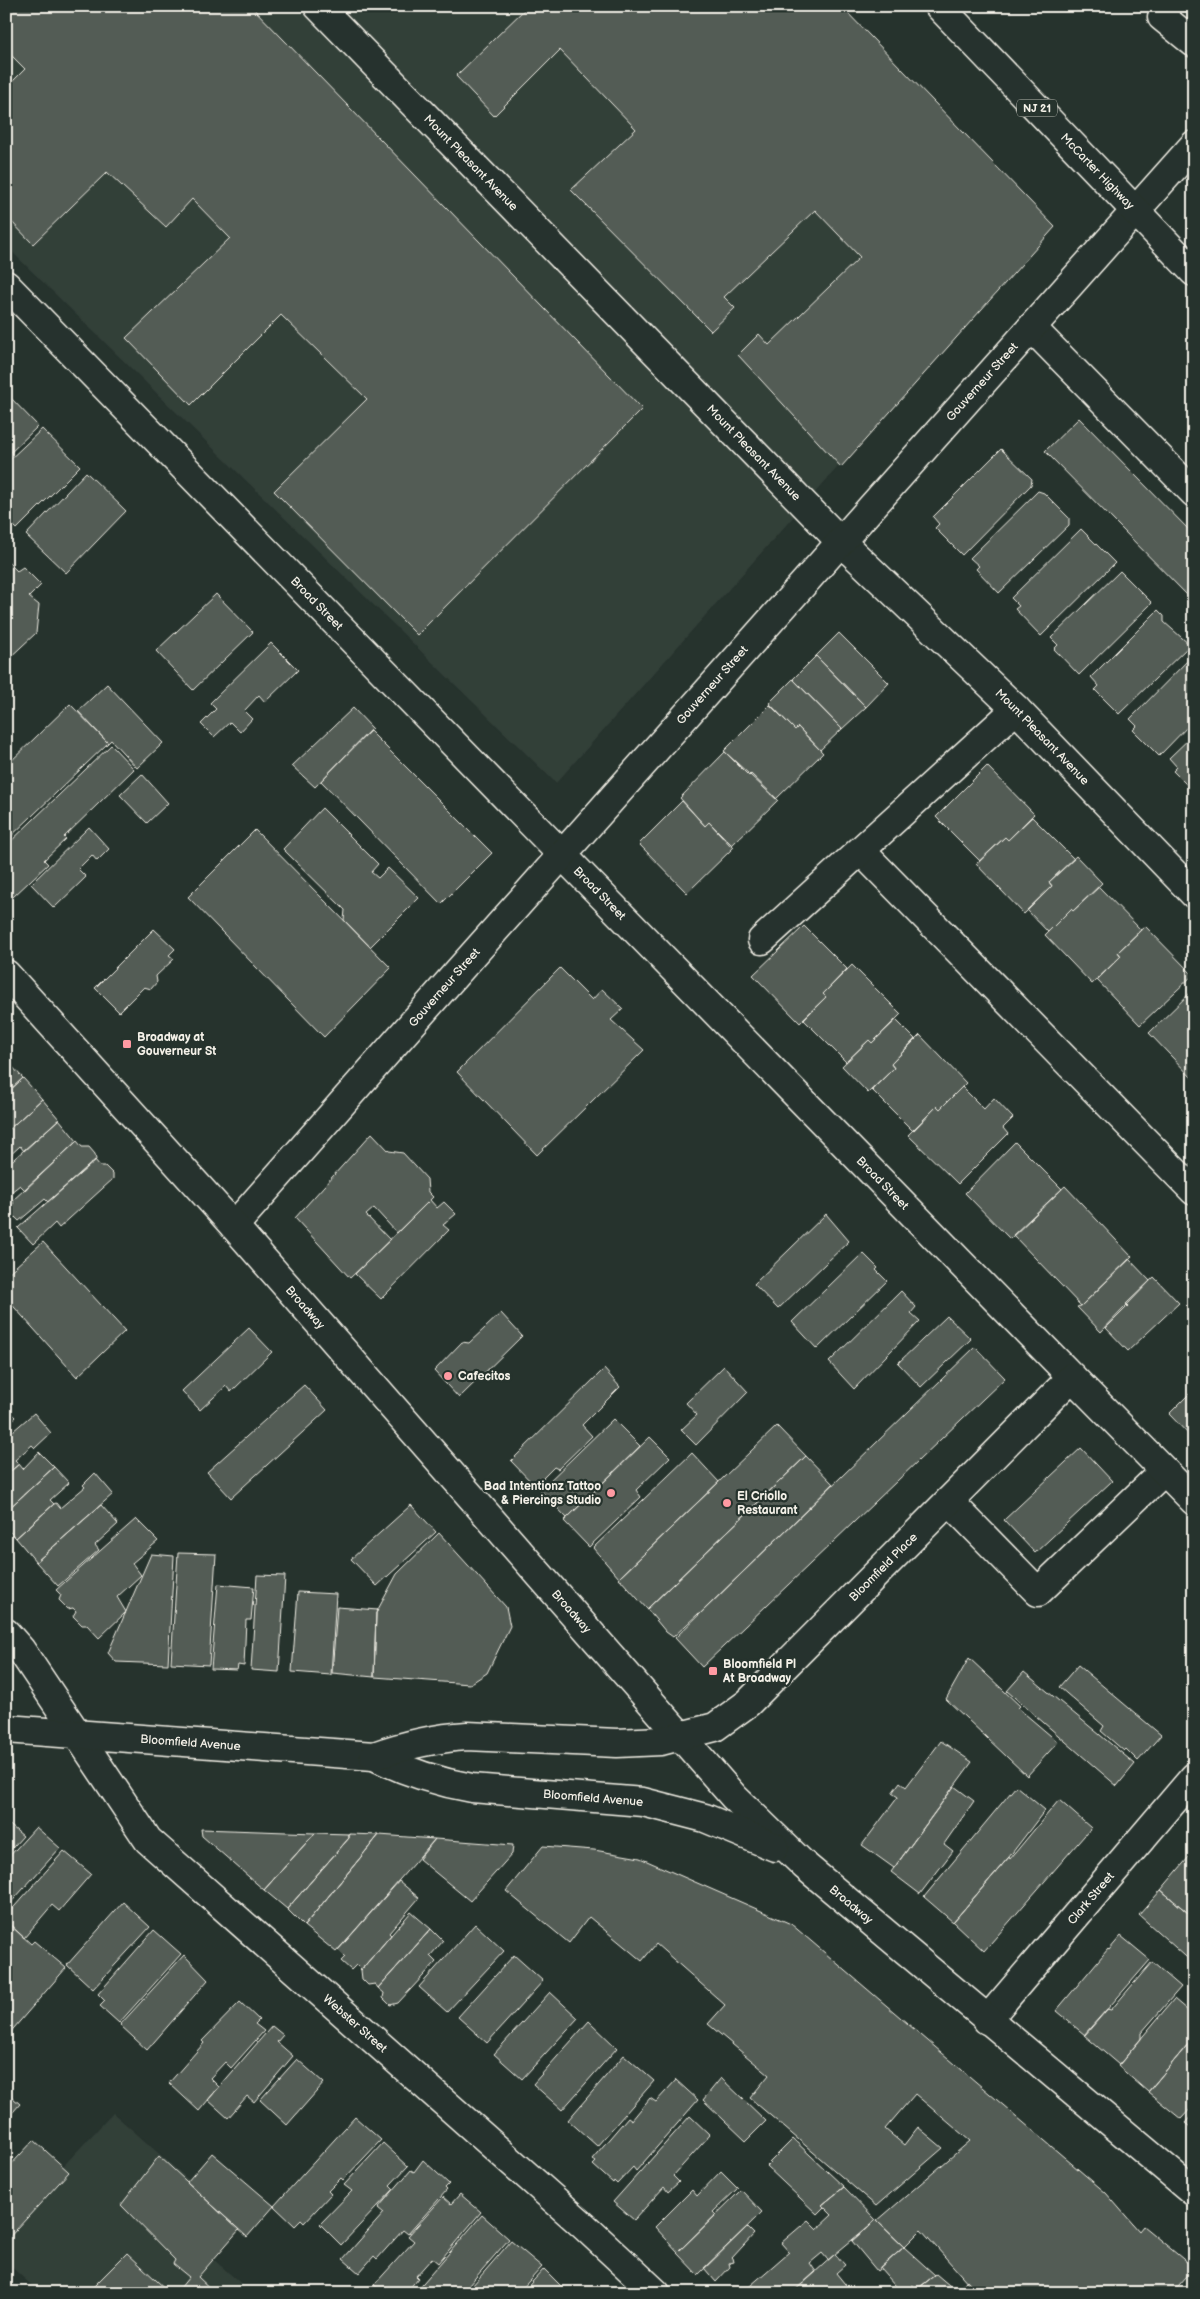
<svg xmlns="http://www.w3.org/2000/svg" width="1200" height="2299" font-family="'Balsamiq Sans',sans-serif">
	<rect width="100%" height="100%" fill="#26332d"/>
	<filter id="ink" filterUnits="userSpaceOnUse"><feTurbulence type="fractalNoise" baseFrequency=".02" numOctaves="2"/><feDisplacementMap in="SourceGraphic" scale="10" xChannelSelector="R" yChannelSelector="G"/><feConvolveMatrix kernelMatrix="1 2 1 2 8 2 1 2 1" color-interpolation-filters="sRGB"/></filter>
	<g filter="url(#ink)">
		<path fill="#333f39" d="M6,6H835L1050,229L556,783L6,246Z
			M113,2113L208,2197L247,2223L213,2259L245,2287L241,2293H40L6,2262V2227Z"/>
		<path fill="#525c55" stroke="#f4f1e8" d="M6,6H251L642,409L417,635L274,491L367,399L281,315L191,405L126,338L230,238L192,199L166,227L107,172L33,244L6,216V88L25,69L6,50Z
			M528,6H841L1055,227L841,467L738,355L759,334L769,345L860,257L815,210L724,297L735,308L711,331L571,190L636,129L560,50L494,116L456,76Z
			M6,393L38,426L6,457Z
			M1079,418L1194,535V602L1045,451Z
			M42,429L80,466L17,529L6,518V463Z
			M1001,449L1032,479L1031,485L962,555L935,528L939,524L933,517Z
			M86,472L126,511L66,573L26,535Z
			M1038,491L1044,493L1069,518V525L999,593L976,569L979,566L970,558Z
			M1081,529L1115,563L1041,636L1015,609L1019,606L1011,598Z
			M6,560L17,571L23,567L41,585L29,597L39,605L36,633L6,661Z
			M1120,571L1152,603L1079,675L1054,649L1058,645L1051,638Z
			M216,594L253,632L193,690L156,651Z
			M1158,610L1164,616V622L1190,645L1119,714L1095,690L1099,686L1091,677Z
			M839,633L889,683L866,707L816,656Z
			M271,643L298,670L265,702L259,695L244,711L252,719L240,732L230,722L214,737L201,724L216,709L210,703Z
			M1194,654V720L1159,756L1133,730L1137,726L1130,719Z
			M816,656L866,707L842,729L793,679Z
			M793,679L842,729L820,750L798,727L795,730L769,703Z
			M107,684L163,743L137,768L111,740L108,743L78,711Z
			M70,704L108,743L6,841V766Z
			M770,705L795,730L798,727L823,753L776,799L724,751Z
			M353,708L372,728L315,787L292,766Z
			M370,731L492,853L441,904L321,781Z
			M1194,734V792L1173,771L1177,767L1169,758Z
			M111,745L134,769L64,837L66,839L44,860L48,864L13,897L6,890V846Z
			M725,752L749,776L751,774L778,800L731,846L709,822L705,826L680,798Z
			M987,766L1034,814L1008,840L1005,837L980,861L936,817Z
			M142,774L168,803L147,823L120,795Z
			M682,801L705,826L709,822L734,847L687,893L639,844Z
			M322,808L378,864L371,872L378,878L388,868L419,898L370,947L344,920L345,910L283,849Z
			M1032,817L1074,859L1049,882L1052,886L1024,914L976,864L1005,837L1008,840Z
			M89,827L109,849L97,861L92,855L78,869L86,877L54,908L31,884Z
			M255,830L391,968L324,1037L188,897Z
			M1076,856L1102,883L1073,911L1071,909L1048,932L1027,910L1052,886L1049,882Z
			M1099,887L1141,930L1118,952L1121,956L1092,984L1045,935L1071,909L1073,911Z
			M804,926L847,969L823,994L826,997L800,1023L753,975Z
			M1145,926L1193,975L1140,1025L1097,980L1121,956L1118,952Z
			M154,929L175,949L169,955L174,959L156,976L157,982L151,989L144,987L119,1012L95,988Z
			M852,965L901,1014L872,1043L869,1040L846,1062L803,1019L826,997L823,994Z
			M560,968L592,1000L602,989L623,1009L611,1020L644,1050L537,1155L457,1072Z
			M1194,989V1078L1193,1079L1149,1033Z
			M896,1020L915,1039L891,1064L894,1068L868,1093L842,1066L869,1040L872,1043Z
			M920,1035L966,1083L940,1109L937,1106L913,1131L872,1090L894,1068L891,1064Z
			M6,1060L23,1078L6,1094Z
			M23,1078L42,1099L6,1132V1094Z
			M962,1087L984,1109L994,1098L1013,1118L1003,1128L1008,1134L958,1184L908,1135L937,1106L940,1109Z
			M42,1099L59,1119L24,1151L20,1146L6,1159V1132Z
			M59,1119L77,1141L25,1190L20,1185L6,1196V1166Z
			M372,1133L389,1151L403,1153L427,1179L428,1192L433,1197L397,1233L374,1208L366,1215L390,1240L350,1278L295,1218Z
			M77,1141L82,1147H89L95,1154L96,1160L48,1202L45,1199L19,1221L7,1209L14,1203L12,1201Z
			M1015,1142L1062,1189L1010,1239L965,1193Z
			M95,1160L100,1166H105L113,1174V1179L59,1228L55,1223L33,1244L18,1228Z
			M1065,1186L1132,1257L1081,1306L1013,1235Z
			M430,1200L437,1208L444,1202L456,1214L443,1225L449,1230L381,1299L355,1274Z
			M826,1214L849,1241L778,1309L754,1284Z
			M43,1242L125,1331L77,1377L6,1298V1275Z
			M863,1253L878,1268L876,1270L887,1281L817,1349L792,1322Z
			M1129,1259L1150,1281L1101,1332L1077,1307L1081,1306Z
			M1154,1277L1179,1303L1128,1351L1106,1328L1128,1306L1126,1304Z
			M901,1291L916,1307L911,1313L920,1321L854,1389L829,1362Z
			M501,1313L522,1336L459,1398L434,1371L462,1342L469,1343Z
			M947,1316L971,1339L921,1387L898,1363Z
			M249,1328L272,1352L231,1392L226,1386L200,1410L182,1391Z
			M975,1347L1005,1378L702,1667L675,1638Z
			M724,1366L748,1392L696,1445L681,1430L697,1415L686,1403Z
			M604,1369L620,1387L582,1425L592,1436L558,1469L554,1467L535,1486L511,1461Z
			M304,1385L327,1410L231,1498L207,1472Z
			M1194,1389V1440L1169,1414Z
			M6,1407L16,1417L6,1426Z
			M34,1413L51,1433L35,1448L32,1445L15,1460L19,1464L6,1475V1437Z
			M613,1419L640,1446L567,1518L540,1490Z
			M777,1426L806,1456L647,1609L619,1578Z
			M650,1437L670,1457L636,1490L641,1497L589,1547L564,1521Z
			M1081,1448L1112,1481L1035,1553L1004,1520Z
			M39,1452L54,1467L6,1511V1475L19,1464L23,1469Z
			M692,1453L719,1482L619,1578L593,1548Z
			M806,1456L833,1484L699,1615L698,1614L673,1637L666,1632L647,1609Z
			M54,1467L69,1483L50,1500L54,1504L16,1538L6,1528V1511Z
			M95,1473L113,1494L36,1562L16,1538L54,1504L56,1503L60,1508L85,1487L83,1485Z
			M101,1505L118,1524L95,1545L99,1550L58,1586L36,1562Z
			M411,1505L436,1532L377,1586L351,1559Z
			M136,1519L158,1541L132,1563L141,1575L117,1597L126,1612L99,1638L87,1625H82L73,1616L76,1611L73,1608L68,1609L59,1600L61,1595L56,1590Z
			M439,1533L506,1607L510,1626L487,1673L470,1684L374,1677L376,1613L397,1574Z
			M178,1553L216,1554L209,1665L171,1663Z
			M151,1554L174,1556L168,1664L116,1662L108,1653Z
			M257,1575L285,1576L279,1672L251,1670Z
			M218,1584L254,1587L251,1620H246L244,1666L238,1665L237,1670L211,1669Z
			M298,1592L336,1594L331,1675L292,1672Z
			M337,1607L378,1610L376,1613L374,1677L332,1673Z
			M969,1658L1020,1706L1018,1708L1058,1742L1027,1776L946,1699Z
			M1078,1665L1161,1735L1138,1761L1126,1749L1124,1751L1101,1731L1104,1726L1059,1687Z
			M1024,1672L1135,1764L1117,1786L1007,1691Z
			M941,1741L972,1762L894,1868L862,1845L898,1797L892,1793L900,1782L906,1787Z
			M954,1786L974,1801L944,1844L953,1851L920,1894L891,1872Z
			M1016,1786L1045,1810L1009,1857L953,1922L924,1897Z
			M1059,1800L1091,1828L984,1951L953,1922L1009,1857L1010,1859Z
			M6,1822L23,1836L6,1855Z
			M36,1827L60,1848L6,1908V1860Z
			M201,1829L315,1833L264,1890L202,1836Z
			M315,1833L349,1834V1838L287,1909L264,1890Z
			M349,1834L379,1835L304,1926L287,1909L349,1838Z
			M379,1835L435,1839L336,1952L304,1926Z
			M435,1839L513,1845L512,1854L470,1901L419,1859Z
			M543,1846L594,1850L640,1858L791,1924L1106,2193L1139,2231L1143,2226L1194,2268L1172,2293H977L921,2230L904,2247L877,2221L970,2141L915,2094L885,2129L904,2145L918,2127L943,2148L876,2206L750,2098L769,2075L708,2024L725,2005L656,1944L642,1961L589,1917L569,1943L506,1891Z
			M64,1851L91,1874L59,1911L52,1905L24,1938L6,1921V1916Z
			M1194,1851V1918L1161,1890Z
			M399,1881L419,1898L389,1933L391,1935L361,1970L356,1965L351,1970L341,1961L345,1957L338,1950Z
			M1161,1890L1194,1918V1964L1139,1915Z
			M123,1902L150,1927L93,1989L67,1965Z
			M411,1912L431,1929L378,1988L375,1984L368,1985L362,1979L361,1970Z
			M6,1921L31,1944L34,1941L66,1968L7,2036Z
			M475,1924L504,1951L447,2012L419,1987Z
			M431,1929L443,1941L430,1956L436,1962L398,2003L390,2005L383,1998L384,1993L378,1988Z
			M154,1930L181,1954L119,2023L100,2006L105,2001L98,1994Z
			M1121,1936L1150,1960L1085,2035L1056,2011L1108,1949L1109,1950Z
			M184,1955L208,1980L147,2050L120,2025Z
			M514,1955L543,1981L487,2043L458,2017Z
			M1152,1962L1181,1987L1141,2033V2039L1119,2065L1084,2035L1107,2009L1111,2010Z
			M550,1992L578,2018L522,2079L494,2054Z
			M1174,1999L1194,2016V2037L1148,2092L1118,2066Z
			M240,2002L259,2020L255,2024L264,2031L231,2068L225,2062L210,2078L219,2087L199,2111L169,2083L204,2043L202,2041Z
			M589,2021L617,2048L562,2110L533,2084Z
			M272,2026L283,2035L277,2042L293,2056L254,2102L247,2096L228,2118L208,2100Z
			M1194,2037V2105L1181,2119L1148,2092Z
			M624,2055L654,2081L597,2146L568,2120Z
			M297,2059L324,2083L287,2125L260,2100Z
			M721,2078L766,2121L746,2141L703,2100Z
			M676,2080L698,2100L636,2171L633,2167L617,2184L614,2181L613,2183L593,2165L596,2162L592,2159L628,2117L632,2120L650,2098L656,2102Z
			M6,2092L20,2104L6,2120Z
			M1194,2113V2130L1185,2123Z
			M690,2116L710,2135L673,2176L679,2182L668,2192L664,2187L634,2220L613,2202Z
			M355,2117L381,2140L343,2180L341,2178L328,2191L331,2194L304,2223L301,2220L295,2226L274,2206Z
			M793,2139L844,2187L822,2205L824,2207L817,2214L766,2166Z
			M34,2140L69,2172L6,2241V2170Z
			M383,2143L408,2166L390,2185L394,2189L341,2245L320,2224L352,2191L344,2185Z
			M212,2153L274,2206L247,2237L187,2182Z
			M159,2156L239,2230L198,2277L215,2293H176L189,2277L173,2264L175,2260L121,2205Z
			M423,2160L449,2184L445,2188L447,2190L408,2234L403,2230L377,2259L374,2256L359,2273L343,2259L384,2213L378,2208L411,2170L414,2172Z
			M721,2171L738,2188L713,2212L716,2215L678,2252L655,2227L692,2190L697,2196Z
			M844,2187L876,2220L828,2260L822,2253L810,2263L816,2272L792,2293H742L789,2252L781,2243L808,2220L817,2229L832,2215L822,2205Z
			M741,2190L762,2212L698,2275L677,2253Z
			M460,2194L481,2212L438,2263L432,2258L416,2276L418,2278L406,2293H384L374,2285L414,2241L408,2236L443,2197L451,2204Z
			M482,2215L509,2239L462,2293H420L417,2290Z
			M876,2220L904,2247L877,2271L852,2241Z
			M747,2227L754,2234L732,2258L733,2262L729,2263L730,2267L716,2282L704,2268Z
			M511,2241L542,2267L518,2293H466Z
			M904,2247L935,2275L917,2289L913,2285L902,2293L880,2268Z
			M127,2253L170,2293H87Z
			M835,2254L845,2265L836,2273L849,2289L845,2293H792Z
			M544,2269L568,2293H522Z
			M936,2274L956,2291L967,2280L978,2292L913,2293Z"/>
		<g fill="none" stroke-linecap="round" stroke-linejoin="round">
			<defs>
				<g id="minor">
					<path id="s1" d="M318,6L839,540L1016,709L1194,894"/>
					<path d="M1162,17L1194,43"/>
					<path id="s2" d="M6,285L1072,1377"/>
					<path d="M1032,328L1194,493"/>
					<path d="M861,851L1194,1191"/>
					<path d="M762,940L1016,709"/>
					<path id="s3" d="M234,1226C552,864 872,504 1194,145"/>
					<path d="M949,1501L1038,1592L1164,1471"/>
					<path id="s4" d="M6,1633L21,1650L148,1840L584,2226L656,2293"/>
					<path id="s5" d="M987,2020L1194,1777"/>
				</g>
				<g id="major">
					<path id="s6" d="M939,6L1194,272"/>
					<path id="s7" d="M6,974L234,1226L734,1797L804,1865L1194,2192"/>
					<path id="s8" d="M6,1729L374,1756C407,1772 437,1782 472,1788L643,1802L705,1818L775,1847"/>
					<path id="s9" d="M374,1756C405,1745 434,1738 467,1736L617,1743L661,1741L715,1727L748,1703L1072,1377L1194,1501"/>
				</g>
			</defs>
			<use href="#minor" stroke="#f4f1e8" stroke-width="31"/>
			<use href="#major" stroke="#f4f1e8" stroke-width="31"/>
			<use href="#minor" stroke="#26332d" stroke-width="28"/>
			<use href="#major" stroke="#26332d" stroke-width="28"/>
		</g>
	</g>
	<g fill="#ff9aa2" stroke="#26332d" stroke-width="2">
		<rect x="122" y="1039" width="10" height="10" rx="2.5"/>
		<circle cx="448" cy="1376" r="5"/>
		<circle cx="611" cy="1493" r="5"/>
		<circle cx="727" cy="1503" r="5"/>
		<rect x="708" y="1666" width="10" height="10" rx="2.5"/>
	</g>
	<g text-anchor="middle" dominant-baseline="central" stroke-width="4.5" stroke-linejoin="round" paint-order="stroke">
		<rect fill="#26332d" stroke="#b6b8b0" stroke-width="1" x="1017" y="99.5" width="40" height="17" rx="4"/>
		<g font-size="11" font-weight="bold" fill="#f4f1e8">
			<text x="1037" y="108">NJ 21</text>
		</g>
		<g font-size="12" fill="#f4f1e8" stroke="#26332d">
			<text stroke="none"><textPath href="#s1" startOffset="219">Mount Pleasant Avenue</textPath></text>
			<text stroke="none"><textPath href="#s6" startOffset="229">McCarter Highway</textPath></text>
			<text stroke="none"><textPath href="#s3" startOffset="1128">Gouverneur Street</textPath></text>
			<text stroke="none"><textPath href="#s1" startOffset="624">Mount Pleasant Avenue</textPath></text>
			<text stroke="none"><textPath href="#s2" startOffset="445">Broad Street</textPath></text>
			<text stroke="none"><textPath href="#s3" startOffset="722">Gouverneur Street</textPath></text>
			<text stroke="none"><textPath href="#s1" startOffset="1029">Mount Pleasant Avenue</textPath></text>
			<text stroke="none"><textPath href="#s2" startOffset="850">Broad Street</textPath></text>
			<text stroke="none"><textPath href="#s3" startOffset="318">Gouverneur Street</textPath></text>
			<text stroke="none"><textPath href="#s2" startOffset="1255">Broad Street</textPath></text>
			<text stroke="none"><textPath href="#s7" startOffset="448">Broadway</textPath></text>
			<text stroke="none"><textPath href="#s9" startOffset="578">Bloomfield Place</textPath></text>
			<text stroke="none"><textPath href="#s7" startOffset="852">Broadway</textPath></text>
			<text stroke="none"><textPath href="#s8" startOffset="185">Bloomfield Avenue</textPath></text>
			<text stroke="none"><textPath href="#s8" startOffset="594">Bloomfield Avenue</textPath></text>
			<text stroke="none"><textPath href="#s5" startOffset="160">Clark Street</textPath></text>
			<text stroke="none"><textPath href="#s7" startOffset="1258">Broadway</textPath></text>
			<text stroke="none"><textPath href="#s4" startOffset="528">Webster Street</textPath></text>
		</g>
		<g font-size="12" font-weight="bold" fill="#f4f1e8" stroke="#26332d" text-anchor="start">
			<text x="137" y="1037">Broadway at<tspan x="137" dy="14">Gouverneur St</tspan></text>
			<text x="458" y="1376">Cafecitos</text>
			<text x="601" y="1486" text-anchor="end">Bad Intentionz Tattoo<tspan x="601" dy="14">&amp; Piercings Studio</tspan></text>
			<text x="737" y="1496">El Criollo<tspan x="737" dy="14">Restaurant</tspan></text>
			<text x="723" y="1664">Bloomfield Pl<tspan x="723" dy="14">At Broadway</tspan></text>
		</g>
	</g>
	<rect width="1200" height="2299" fill="none" stroke="#26332d" stroke-width="25"/>
	<rect x="12" y="12" width="1175" height="2274" fill="none" stroke="#f4f1e8" stroke-width="2" filter="url(#ink)"/>
</svg>
